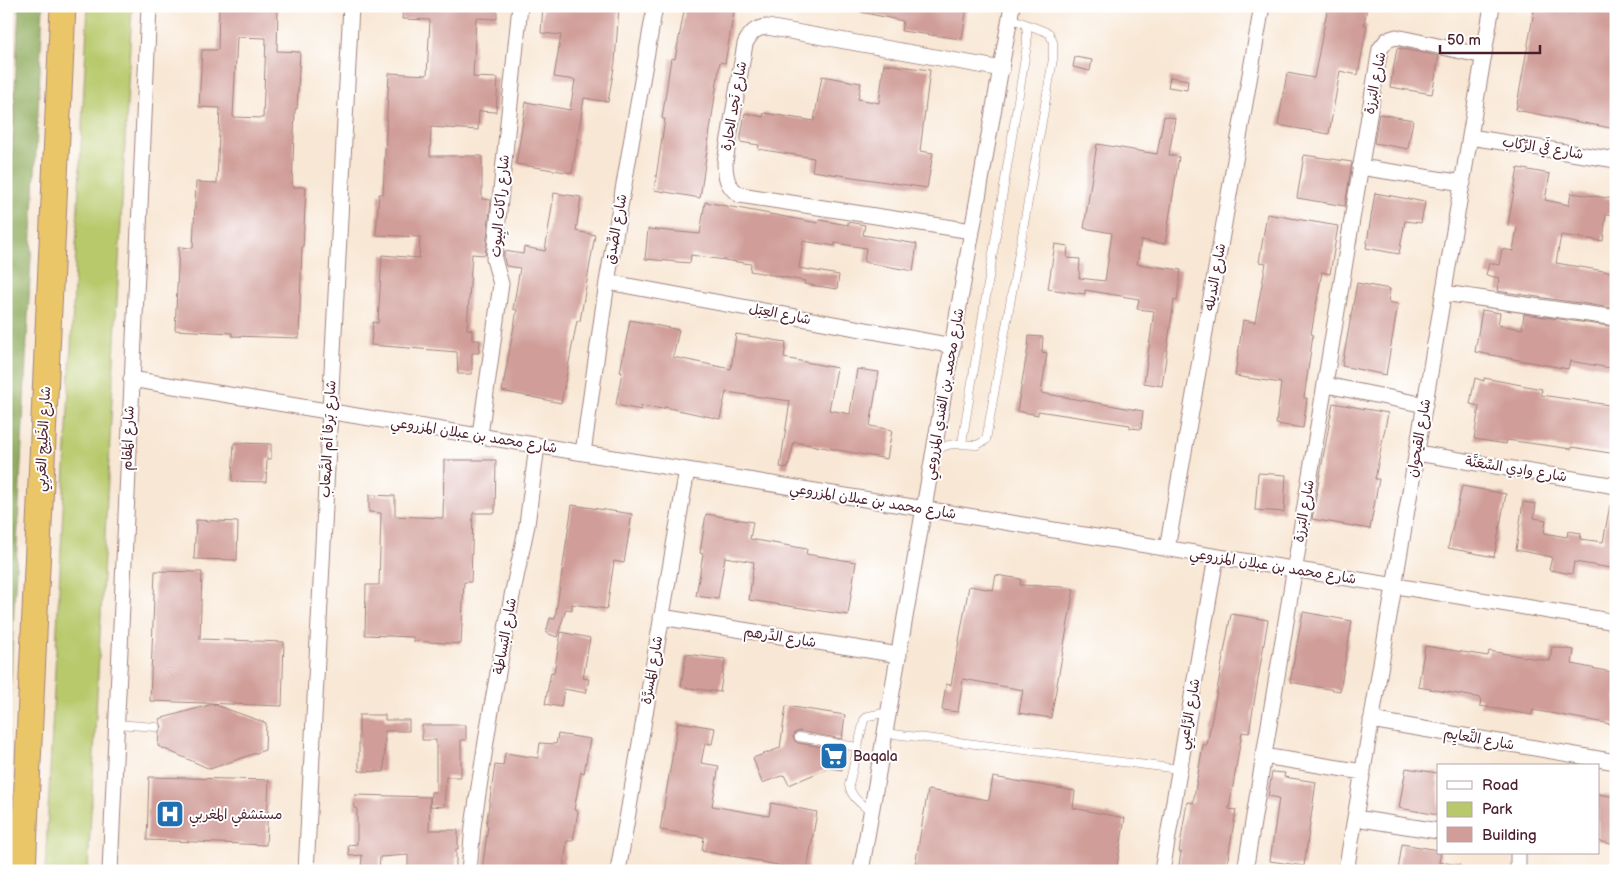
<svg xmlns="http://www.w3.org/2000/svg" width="1622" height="877" font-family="'Balsamiq Sans','Playpen Sans Arabic',sans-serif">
	<rect width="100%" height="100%" fill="#fff"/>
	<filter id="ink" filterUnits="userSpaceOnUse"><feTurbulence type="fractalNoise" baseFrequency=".02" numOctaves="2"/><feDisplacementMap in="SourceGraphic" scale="10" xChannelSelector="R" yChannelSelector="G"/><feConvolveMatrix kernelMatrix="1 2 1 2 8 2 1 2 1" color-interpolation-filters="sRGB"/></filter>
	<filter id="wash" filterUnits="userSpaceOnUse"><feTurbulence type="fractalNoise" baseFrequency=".0096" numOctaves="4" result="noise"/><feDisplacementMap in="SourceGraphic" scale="20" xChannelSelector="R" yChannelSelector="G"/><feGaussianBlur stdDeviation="1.12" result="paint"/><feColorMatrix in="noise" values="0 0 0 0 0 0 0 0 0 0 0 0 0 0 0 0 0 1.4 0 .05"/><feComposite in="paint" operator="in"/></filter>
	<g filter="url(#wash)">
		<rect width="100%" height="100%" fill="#f8e7d4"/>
		<path fill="#b8c96c" stroke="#81744c" d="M88,6H132L88,871H45Z"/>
		<path fill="#92ad60" stroke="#6e6646" d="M19,6H43L6,775V287Z"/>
		<g id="blocks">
			<path fill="#d09d98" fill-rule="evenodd" d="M219,6H278L277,51L300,52L297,109H295L292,187H306L303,247H302L299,338L232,336V333L175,330L179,247L193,248L196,182L217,183L220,108L199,107L202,50H218ZM237,37L266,38L263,118L233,117Z
				M403,6H497V19L476,18L473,77L498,78L496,112L479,111L478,130L431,127L430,156H482V199L491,200L485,255L472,254L467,329L472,330V340H480L479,353H472V374H458L457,352L371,345L373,322L378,323L382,255L419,258L420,237L376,235L379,194H383L389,73L427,75L430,20L402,19Z
				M543,6H619L615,62L608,102L584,98L572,173L516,164L526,102L570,110L575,80L554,77L561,35L541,33Z
				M685,6H735L725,63L720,62L700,198L654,190L665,119H662L671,58L675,59Z
				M862,6H967L962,39L901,31L903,21L861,12Z
				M1328,6H1367L1364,25H1367L1358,75L1340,71L1329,134L1278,125L1287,73L1314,78Z
				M1535,6H1616V129L1516,110Z
				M1397,48L1439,56L1432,94L1390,87Z
				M1075,57L1092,60L1090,71L1073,67Z
				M884,64L930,70L920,151L933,153L927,188L812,171L814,158L758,149L759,145L740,142L745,113L763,117L764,113L814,121L822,76L861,83L858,99L879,103Z
				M1170,77L1188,80L1187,90L1168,87Z
				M1379,114L1413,120L1408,149L1374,143Z
				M1164,116L1175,118L1169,155L1179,157L1165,244L1141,240L1137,264L1181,270L1177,301L1174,300L1162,386L1144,383L1154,311L1137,309L1139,299L1085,290V294L1048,289L1055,244L1068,246L1067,258L1080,259L1079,278L1105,281L1112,233L1084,228L1097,144L1157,154Z
				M1304,155L1352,162L1345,206L1297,198Z
				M1518,168L1550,174L1545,200L1569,205L1571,193L1616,199V215L1606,214L1603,241L1561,235L1556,263L1616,273V293L1613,308L1497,291L1499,278L1486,275L1489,263L1499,265L1502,249L1513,251L1517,227L1508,225Z
				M554,193L581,197L576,231L595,235L580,321H577L561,403L502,391L517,310L513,309L520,268L506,266L504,258V251L523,254L524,247L545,251Z
				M1375,193L1425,202L1421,223L1405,221L1399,254L1366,248Z
				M705,202L818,223L819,220L848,225V222L865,225L863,235L917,244L913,271L864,262L866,248L835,243V246L803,241L799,268L839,275L837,289L804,284L805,281L750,271L751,264L691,255L690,263L645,259L648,229L700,234Z
				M1267,214L1338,226L1330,274L1322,272L1311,334L1313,335L1304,398H1307L1303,428L1276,424L1281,383L1235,376L1243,320L1255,322L1266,263L1259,262Z
				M1357,283L1390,289L1388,302L1398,304L1386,375L1342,366Z
				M1482,310L1500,313L1498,325L1522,329L1524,314L1616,327V369L1570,361L1568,369L1475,352Z
				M630,320L679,330L673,357L731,369L736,334L786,342L784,358L837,368L829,410L850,414L857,369L879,372L870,426L892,430L887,459L794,442L788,468L780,467L790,401L726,392L720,419L664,407V409L641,406V410L616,405L622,372H620Z
				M1029,336L1043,337L1042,352L1047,353L1041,393L1143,411L1141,429L1130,428V425L1038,411V415L1017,411L1028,347Z
				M1475,378L1484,381V378L1542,389L1541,395L1616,406V454L1572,447V449L1507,440L1506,444L1474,439L1479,406L1470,404Z
				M1333,403L1388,413L1375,479H1379L1370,529L1312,519Z
				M234,443L271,444V459H267L266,482L232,481Z
				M444,460H496L495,513H473L471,582H464L461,644L413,641V637L365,635L366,585H379L381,513L369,512V495L395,496V516L443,518Z
				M1258,473L1286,475L1284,512L1255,510Z
				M1462,486L1506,494L1494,557L1448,548Z
				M1523,502L1536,504L1534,518L1546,520L1544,533L1567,537L1568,531L1581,533L1580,539L1603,542L1610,505H1616V540L1611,568L1574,562L1572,574L1549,570L1552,557L1516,550Z
				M572,505L632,514L624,563L614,561L607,609L572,604V610L566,609L557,637L546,633L550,618L555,619Z
				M706,514L753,522L750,539L807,549L806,554L856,562L848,615L749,600L754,562L725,557L718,599L696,596L703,554L700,553Z
				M196,520L238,522L237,560L194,559Z
				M155,571L202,572L200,639L284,642L282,706L150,701Z
				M996,575L1021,579L1020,585L1062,587L1074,589L1051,718L1019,713L1023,690L963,679L958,712L942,710L946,684L951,685L969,586L993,590Z
				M1303,612L1352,621L1340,691L1290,682Z
				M1231,614L1268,620L1249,733L1242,732L1229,809L1236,810L1226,871H1178L1181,852H1179L1187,802L1193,803L1203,745H1207Z
				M561,632L590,638L583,678L589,679L586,693L564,689L561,707L545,704L551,672L554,673Z
				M1425,646L1488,656L1489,651L1550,661L1552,647L1574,650L1572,664L1616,673V725L1533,710L1532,715L1480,706L1481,698L1418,687Z
				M686,654L725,659L720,692L681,687Z
				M213,704L266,723L265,750L210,769L158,746L159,732L162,727L159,719Z
				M786,706L845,715L842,739L799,731L795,733L793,737L795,741L798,743L846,751L842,770L829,768L789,785L784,775L762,783L753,758L780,748Z
				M359,715H385V720H409V731H385L384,772L359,771Z
				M678,722L715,728L712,744L705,743L701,763L719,766L712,806L769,816L771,803L817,812L807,870L761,862V861L702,851L704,837L660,830Z
				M422,725H466V740H461V777H446L444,807L430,806L431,792H436V740H422Z
				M558,734L590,739L584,773L581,772L574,810L578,811L573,841H567L563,871H482L488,826H486L495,765L503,766L505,753L538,758L540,743L556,744Z
				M1406,768L1438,773V815L1399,808Z
				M1272,772L1285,773L1284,777L1316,782L1304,866L1270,861L1279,798L1268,796Z
				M149,777L269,780L266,845L147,840Z
				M993,777L1075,791L1073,808L1125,818L1116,871H914L928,790L989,800Z
				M1598,794L1616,797V845L1598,841Z
				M355,795L430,797L429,830H458V849H456V871H408V855L380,857L379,871H361L362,855L349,856L348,845L357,844V808H354Z
				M1402,844L1438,850V853H1441L1439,862L1460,865L1459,871H1398Z"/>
		</g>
	</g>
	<g filter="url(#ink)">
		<use href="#blocks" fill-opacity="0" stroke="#a18380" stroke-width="1"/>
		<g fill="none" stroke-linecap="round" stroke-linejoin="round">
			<defs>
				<path id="service" d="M962,443L1027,45V31L1025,24
					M935,451C954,440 957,445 977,445L986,440L1053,59V42L1049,33L1010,18
					M116,724L156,727
					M885,733L1179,769
					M799,737L857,747
					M871,812C862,804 851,798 849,785L864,720L868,716L889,712"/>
				<path id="minor" d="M1470,137L1616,160
					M1360,167L1463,183
					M972,231L740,195C727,187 725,176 725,162L745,44C750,34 754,28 767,27L1002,69
					M607,282L953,346
					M1444,293L1616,318
					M131,379L1616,622
					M1326,385L1425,405
					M480,435L501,284L494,259L520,6
					M583,453L607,282L655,6
					M1417,453L1616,486
					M1167,549L1262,6
					M661,617L899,655
					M1371,720L1616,762
					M1263,756L1363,772
					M1355,818L1438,831
					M1518,853V871
					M110,871L149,6
					M306,871L351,6
					M469,871L473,826L489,722L512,596L527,525L537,445
					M618,871L687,470
					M861,871L972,231L1012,6
					M1162,871L1216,557
					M1245,871L1380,49L1387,40L1396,37L1484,56
					M1346,871L1492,6"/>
				<path id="trunk" d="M23,871L63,6"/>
			</defs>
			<use href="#service" stroke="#a18380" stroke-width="9"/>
			<use href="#minor" stroke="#a18380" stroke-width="17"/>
			<use href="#trunk" stroke="#a18380" stroke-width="27"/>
			<use href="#service" stroke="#fff" stroke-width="8"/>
			<use href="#minor" stroke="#fff" stroke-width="15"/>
			<use href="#trunk" stroke="#ebc669" stroke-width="25"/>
		</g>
	</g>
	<defs>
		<symbol id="supermarket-square" viewBox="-11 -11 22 22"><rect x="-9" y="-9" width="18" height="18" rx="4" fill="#1f6fb2" stroke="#fff"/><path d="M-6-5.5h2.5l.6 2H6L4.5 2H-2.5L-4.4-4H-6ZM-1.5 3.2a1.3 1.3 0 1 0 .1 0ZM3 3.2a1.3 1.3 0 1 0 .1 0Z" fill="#fff"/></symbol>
		<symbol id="hospital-square" viewBox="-11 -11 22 22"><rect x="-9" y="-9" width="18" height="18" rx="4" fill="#1f6fb2" stroke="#fff"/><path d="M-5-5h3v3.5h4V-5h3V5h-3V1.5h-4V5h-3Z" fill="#fff"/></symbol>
	</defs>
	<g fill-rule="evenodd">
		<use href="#supermarket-square" x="818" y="740" width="32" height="32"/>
		<use href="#hospital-square" x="154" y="798" width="32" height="32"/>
	</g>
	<g text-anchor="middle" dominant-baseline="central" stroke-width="4" stroke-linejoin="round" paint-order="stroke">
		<g font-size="14" fill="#4a1f2b" stroke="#fff">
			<text transform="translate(1375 83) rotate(-79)">شارع البَرزة</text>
			<text transform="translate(734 106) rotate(-80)">شارع نَجد الحارة</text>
			<text transform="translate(1543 148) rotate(9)">شارع فَي الرِّكاب</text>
			<text transform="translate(500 206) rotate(-85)">شارع راكات البِيوت</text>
			<text transform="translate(616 229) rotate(-80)">شارع الصِّدق</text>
			<text transform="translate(1215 277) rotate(-80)">شارع النديله</text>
			<text transform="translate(780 314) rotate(11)">شارع العِبَل</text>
			<text transform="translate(944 394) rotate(-80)">شارع محمد بن الفندي المزروعي</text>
			<text transform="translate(474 435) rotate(9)">شارع محمد بن عبلان المزروعي</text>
			<text transform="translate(128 438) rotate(-88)">شارع المَقام</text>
			<text transform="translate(1419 438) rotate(-80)">شارع القيحوان</text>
			<text transform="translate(43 439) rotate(-87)">شارع الخَلِيج العَربِي</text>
			<text transform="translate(328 439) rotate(-87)">شارع بَرقا أم الصَّعاب</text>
			<text transform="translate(1516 469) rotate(9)">شارع وادِي السِّعَنَّة</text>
			<text transform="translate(873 501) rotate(9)">شارع محمد بن عبلان المزروعي</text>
			<text transform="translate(1304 511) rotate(-80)">شارع البَرزة</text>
			<text transform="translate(1273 566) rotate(9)">شارع محمد بن عبلان المزروعي</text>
			<text transform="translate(505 636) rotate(-80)">شارع البَساطة</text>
			<text transform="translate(780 637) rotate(9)">شارع الدِّرهم</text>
			<text transform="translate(652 670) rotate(-80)">شارع المَسرَّة</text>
			<text transform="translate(1189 714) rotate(-80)">شارع الرَّاعبِي</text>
			<text transform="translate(1479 739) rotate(10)">شارع النَّعايِم</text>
		</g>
		<g font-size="14" fill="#4a1f2b" stroke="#fff" text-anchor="start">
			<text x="853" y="756">Baqala</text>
			<text x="189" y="814">مستشفي المغربي</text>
		</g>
	</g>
	<rect width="1622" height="877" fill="none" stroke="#fff" stroke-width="25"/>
	<rect x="1437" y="764" width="162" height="90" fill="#ffffff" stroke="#b7a5aa"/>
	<rect x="1447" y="781" width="25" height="8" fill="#ffffff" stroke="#b7a5aa"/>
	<text x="1482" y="790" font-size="15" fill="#4a1f2b">Road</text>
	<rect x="1447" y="802" width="25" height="15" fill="#b8c96c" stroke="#b7a5aa"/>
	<text x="1482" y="814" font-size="15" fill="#4a1f2b">Park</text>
	<rect x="1447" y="827" width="25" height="15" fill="#d09d98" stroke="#b7a5aa"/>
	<text x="1482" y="840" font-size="15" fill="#4a1f2b">Building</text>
	<path d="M1440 45v8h100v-8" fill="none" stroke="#4a1f2b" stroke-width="2.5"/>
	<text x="1447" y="45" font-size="15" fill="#4a1f2b" stroke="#ffffff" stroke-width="4" paint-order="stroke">50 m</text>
</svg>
